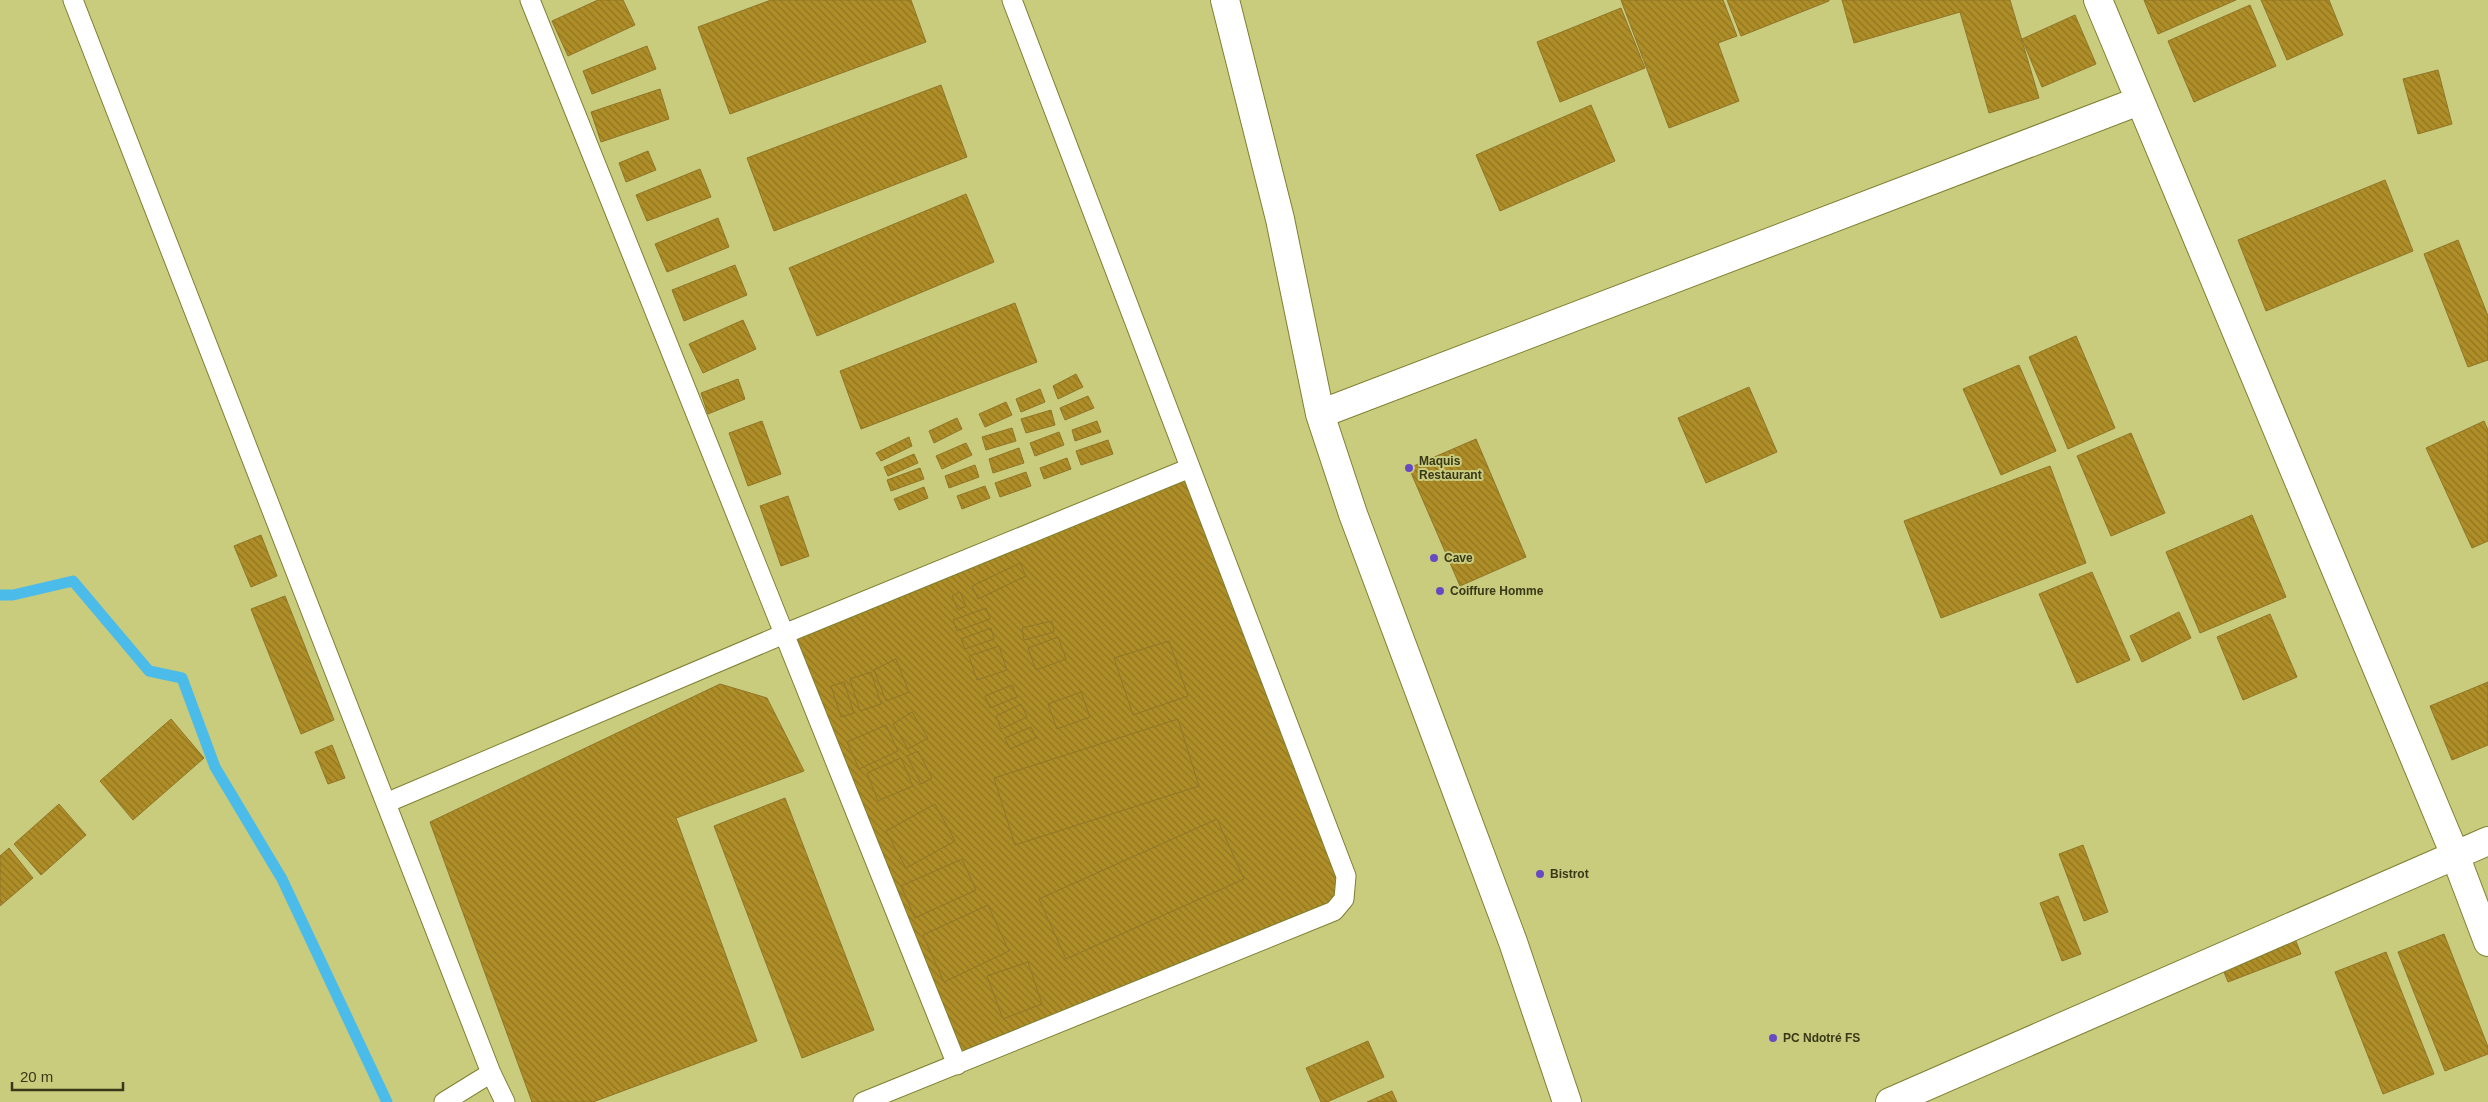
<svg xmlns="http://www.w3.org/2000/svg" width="2488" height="1102" font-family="Helvetica,sans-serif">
	<defs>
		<pattern id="building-back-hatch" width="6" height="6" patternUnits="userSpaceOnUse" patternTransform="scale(1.25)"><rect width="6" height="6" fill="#af8e28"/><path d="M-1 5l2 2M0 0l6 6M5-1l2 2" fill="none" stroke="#8f7521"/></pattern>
	</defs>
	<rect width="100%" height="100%" fill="#c9cb7d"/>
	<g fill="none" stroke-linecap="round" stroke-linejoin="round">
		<path stroke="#4bbbea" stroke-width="11" d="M0,595H13L73,581L149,671L182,678L215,767L282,879L387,1102"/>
	</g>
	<path fill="url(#building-back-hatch)" stroke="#907629" d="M598,0H623L635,25L568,56L552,21Z
		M771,0H911L926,42L730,114L698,27Z
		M1621,0H1723L1737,36L1718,43L1739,101L1669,128Z
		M1727,0H1829V1L1741,36Z
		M1842,0H2010L2039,98L1989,113L1960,12L1854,43Z
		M2144,0H2236L2158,34Z
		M2261,0H2329L2343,35L2287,60Z
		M2250,5L2276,66L2194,102L2168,41Z
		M1621,8L1645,68L1560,102L1537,42Z
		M2075,15L2096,64L2042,87L2022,39Z
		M647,46L656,69L592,94L583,71Z
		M2438,70L2452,124L2418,134L2403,79Z
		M941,85L967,157L774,231L747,158Z
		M660,89L669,119L601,142L591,112Z
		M1591,105L1615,161L1500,211L1476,155Z
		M648,151L656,170L626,182L619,163Z
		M700,169L711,197L647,221L636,195Z
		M2385,180L2413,251L2266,311L2238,240Z
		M966,194L994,262L817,336L789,268Z
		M718,218L729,247L667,272L655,244Z
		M2458,240L2488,316V360L2468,367L2424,254Z
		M735,265L747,295L684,321L672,290Z
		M1015,303L1037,362L861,429L840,371Z
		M743,320L756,349L703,373L689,344Z
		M2076,336L2115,428L2068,449L2029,357Z
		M2019,365L2056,451L2001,475L1963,389Z
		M1076,374L1083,387L1058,399L1053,386Z
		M738,379L745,399L708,414L701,393Z
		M1749,387L1777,452L1706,483L1678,418Z
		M1040,389L1045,402L1021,412L1016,399Z
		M1088,396L1094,408L1065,420L1060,408Z
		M1006,402L1012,415L985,427L979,414Z
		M1051,410L1055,425L1026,433L1021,419Z
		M957,418L962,429L934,443L929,431Z
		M762,421L781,474L748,486L729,433Z
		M1097,421L1101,432L1075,441L1072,430Z
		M2484,421L2488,430V541L2472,548L2426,448Z
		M1012,428L1016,441L986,450L982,437Z
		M1059,432L1064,445L1035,456L1030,443Z
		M2131,433L2165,513L2111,536L2077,456Z
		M909,437L912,446L881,461L876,453Z
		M1476,439L1526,557L1460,586L1409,468Z
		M1108,440L1113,454L1081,465L1076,451Z
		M966,443L972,455L942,469L936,456Z
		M1019,448L1024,463L993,473L989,459Z
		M914,454L918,463L888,476L884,467Z
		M1067,458L1071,469L1044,479L1040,468Z
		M975,465L979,477L949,488L945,476Z
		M2050,466L2086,563L1941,618L1904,521Z
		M920,468L924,479L891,491L887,480Z
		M1190,468L1344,899L957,1065L784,634Z
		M1026,472L1031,486L1000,497L995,483Z
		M985,486L990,498L962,509L957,496Z
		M924,487L928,498L899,510L894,499Z
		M788,496L809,556L781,566L760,506Z
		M2252,515L2286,597L2200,633L2166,552Z
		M261,535L277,576L251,587L234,546Z
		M1020,563L1026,576L978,599L972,586Z
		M2092,572L2130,660L2077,683L2039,594Z
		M960,592L966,606L958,610L952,596Z
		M285,596L334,720L301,734L251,609Z
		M986,608L990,619L957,631L953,620Z
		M2179,612L2191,638L2142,662L2130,636Z
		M2270,614L2297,677L2243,700L2217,637Z
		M1052,621L1054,632L1024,640L1022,628Z
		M991,628L994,639L965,649L961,639Z
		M1058,637L1066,659L1036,670L1028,648Z
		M1169,641L1188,696L1133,715L1114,658Z
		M999,646L1007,670L977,680L969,656Z
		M896,659L909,692L886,701L874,670Z
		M871,672L881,704L860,711L850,679Z
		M844,682L854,713L841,717L831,686Z
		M2488,682V745L2452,760L2430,706Z
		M720,684L767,698L804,771L676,818L757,1041L593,1102H532L430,822Z
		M1012,685L1017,697L990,708L985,696Z
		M1081,692L1090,717L1057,729L1048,704Z
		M1021,704L1027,717L1001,729L996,716Z
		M912,712L928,738L908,749L893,724Z
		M171,719L204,758L133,820L100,781Z
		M1178,719L1199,786L1015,845L994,778Z
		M886,725L898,751L859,769L847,742Z
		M1031,727L1036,738L1010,749L1005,738Z
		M332,745L345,778L328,784L315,752Z
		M918,751L932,778L921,784L907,756Z
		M901,758L913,786L878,801L867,773Z
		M785,798L874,1030L802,1058L714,826Z
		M59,804L86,835L41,875L14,844Z
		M935,804L955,841L906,868L886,831Z
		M1217,819L1244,879L1066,959L1039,899Z
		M2083,845L2108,912L2084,921L2059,854Z
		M9,848L33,878L0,906V856Z
		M962,859L976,890L915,918L901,886Z
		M2058,896L2081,954L2062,961L2040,903Z
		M988,905L1009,951L944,982L923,935Z
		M2444,934L2488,1047V1054L2445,1071L2398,952Z
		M2295,939L2301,954L2228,982L2222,967Z
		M2386,952L2434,1074L2383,1094L2335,972Z
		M1028,962L1042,1004L1003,1019L987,976Z
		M1368,1041L1384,1077L1327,1102H1321L1306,1068Z
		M1392,1091L1397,1102H1367Z"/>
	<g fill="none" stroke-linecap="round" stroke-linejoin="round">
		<defs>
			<path id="lane" d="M73,0L491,1073L505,1102
				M530,0L957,1065
				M386,803L784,634L1190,468
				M444,1102L491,1073
				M863,1102L1334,911L1344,899L1346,876L1012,0"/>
			<path id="street" d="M1225,0L1280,219L1320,414L1353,514L1513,942L1567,1102
				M2098,0L2455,855L2488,942
				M1320,414L2139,101
				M1890,1102L2488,841"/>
		</defs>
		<use href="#lane" stroke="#7f8033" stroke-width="21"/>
		<use href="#street" stroke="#7f8033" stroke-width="30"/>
		<use href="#lane" stroke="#fff" stroke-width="19"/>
		<use href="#street" stroke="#fff" stroke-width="28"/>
	</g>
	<g fill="#674ac2" stroke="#c9cb7d" stroke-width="2">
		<circle cx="1409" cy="468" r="5"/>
		<circle cx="1434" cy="558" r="5"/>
		<circle cx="1440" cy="591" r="5"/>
		<circle cx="1540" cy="874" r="5"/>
		<circle cx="1773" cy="1038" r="5"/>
	</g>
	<g text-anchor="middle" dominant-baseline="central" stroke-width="4" stroke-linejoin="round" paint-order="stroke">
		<g font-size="12" font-weight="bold" fill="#383818" stroke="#c9cb7d" text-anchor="start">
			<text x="1419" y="461">Maquis<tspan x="1419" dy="14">Restaurant</tspan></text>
			<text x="1444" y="558">Cave</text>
			<text x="1450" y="591">Coiffure Homme</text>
			<text x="1550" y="874">Bistrot</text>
			<text x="1783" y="1038">PC Ndotré FS</text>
		</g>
	</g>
	<path d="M12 1082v8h111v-8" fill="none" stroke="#383818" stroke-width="2.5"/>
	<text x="20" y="1082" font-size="15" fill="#383818" stroke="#c9cb7d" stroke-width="4" paint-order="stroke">20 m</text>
</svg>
